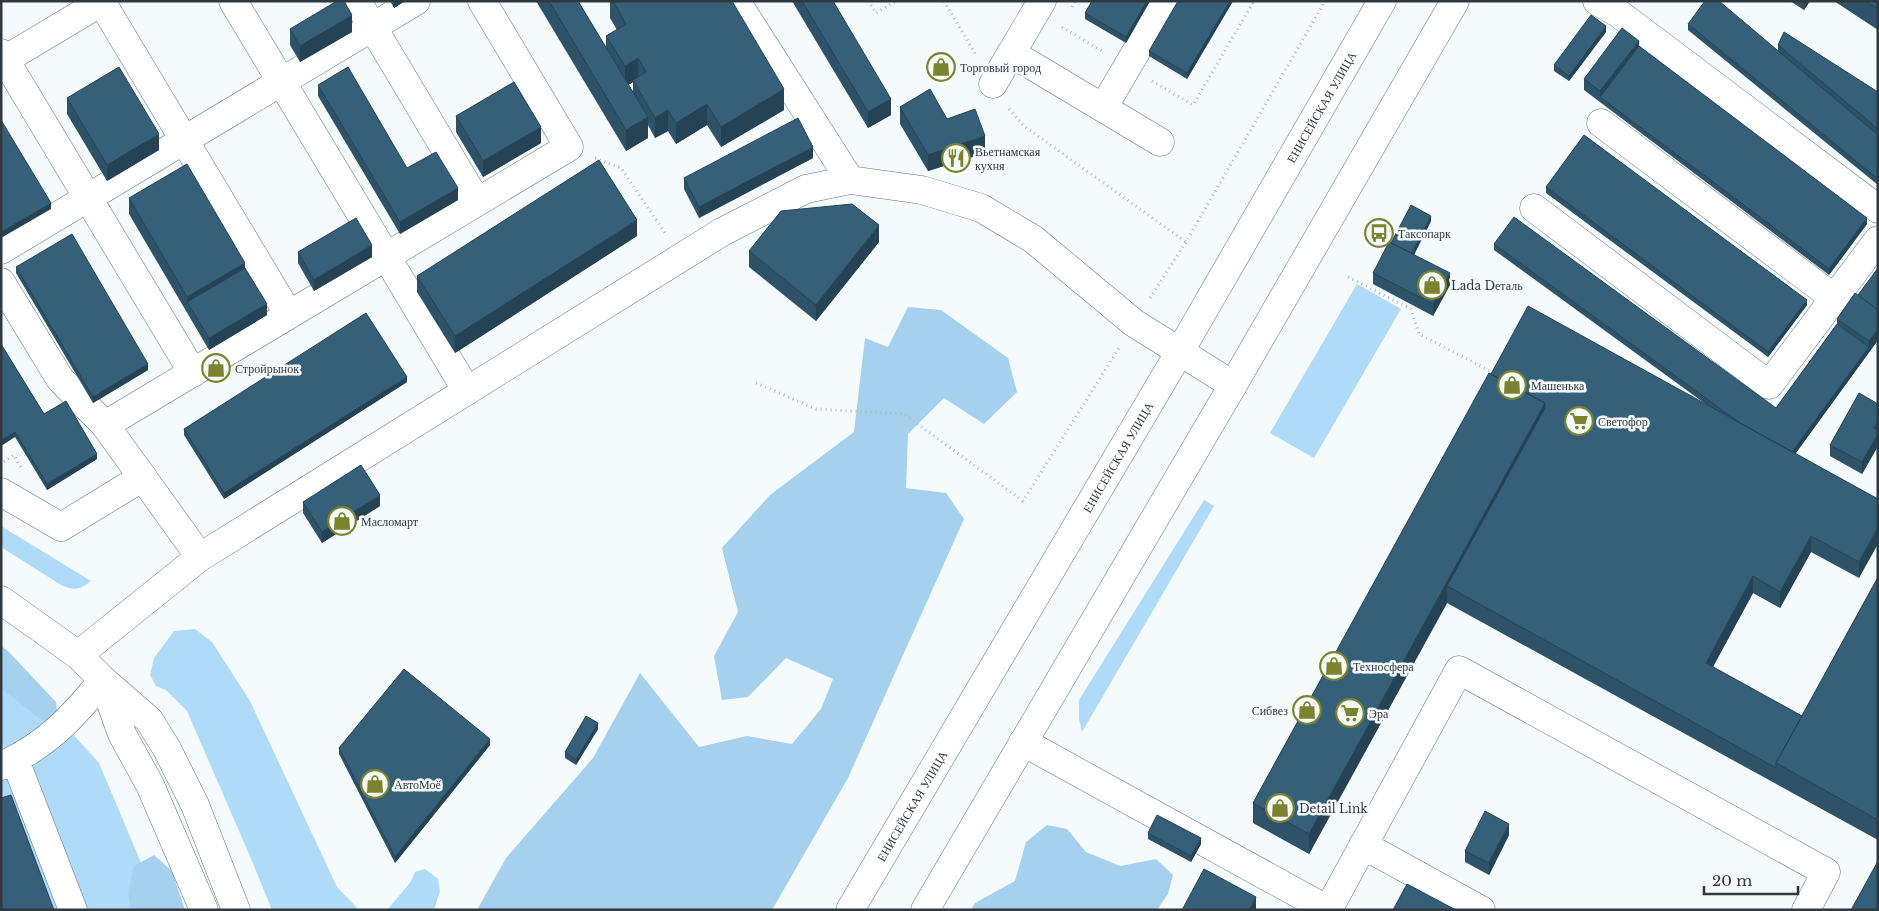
<svg xmlns="http://www.w3.org/2000/svg" width="1879" height="911" font-family="'Libre Baskerville',serif">
	<rect width="100%" height="100%" fill="#f5fafd"/>
	<path fill="#afdbf8" d="M1357,284L1401,309L1314,458L1270,433Z
		M1204,500L1214,506L1082,732L1079,719V700Z
		M1,526L91,581C80,590 74,591 61,585L1,547Z
		M195,629L212,642L250,701L337,887L359,910H272L252,861L187,711L166,690L156,686L150,675L154,658L174,631Z
		M1,665L24,680L99,763L161,910H1Z
		M425,869L438,879L440,891L434,910H387L410,883L415,872Z"/>
	<path fill="#a5d1ef" d="M908,307L941,310L1008,358L1017,392L984,424L944,398L908,434L906,488L946,493L964,519L848,778L772,910H477L506,858L593,758L640,673L699,747L747,736L792,744L821,709L833,679L786,658L748,697L722,700L714,656L738,612L722,548L770,495L854,432L865,338L888,347Z
		M1,646L8,651L56,702L57,710L54,717L48,721L40,719L1,688Z
		M1047,825L1067,829L1086,852L1120,866L1156,859L1173,875L1168,894L1157,910H971L975,903L1015,881L1026,842Z
		M154,855L172,871L185,910H131L128,893L134,866Z"/>
	<g fill="none" stroke-linecap="round" stroke-linejoin="round">
		<defs>
			<path id="minor" d="M101,1L289,315
				M233,1L467,391
				M357,1L477,202
				M736,1L850,180
				M1597,1L1618,13L1878,209
				M1,53L193,373
				M1011,53L1160,142
				M1,62L103,1
				M993,84L1042,1
				M1103,108L1166,1
				M1601,123L1834,298
				M1534,208L1769,385L1878,240
				M1,250L416,1
				M1,282L60,379L105,425L200,557
				M105,425L569,147L482,1
				M1,492L61,527L143,477
				M78,655L200,557L722,232L806,189L850,180L922,190L981,208L1033,239L1134,323L1233,385
				M1023,742L1328,910
				M15,760L73,910
				M1,766C47,745 72,718 103,680
				M1363,845L1481,910
				M1328,910L1459,670L1826,872L1806,910"/>
			<g id="major">
				<path d="M1,600L78,655L103,680L149,720L167,749L195,805L236,910"/>
				<path d="M103,681L122,734L150,785L204,910"/>
				<path id="s1" d="M850,910L1179,353L1382,1"/>
				<path d="M925,910L1233,385L1455,1"/>
			</g>
		</defs>
		<use href="#minor" stroke="#5e7482" stroke-width="29"/>
		<use href="#major" stroke="#5e7482" stroke-width="29"/>
		<path stroke="#afb6ba" stroke-width="3" stroke-dasharray="1 4" stroke-linecap="butt" d="M868,1L876,13L896,1
			M944,1L976,55
			M1072,7L1075,1
			M1062,27L1102,51
			M1152,81L1193,105L1254,1
			M1009,109L1024,126L1186,242
			M595,158L621,168L665,233
			M1348,277L1411,309L1419,334L1494,373
			M1150,298L1186,242L1325,1
			M756,383L816,409L904,414L1023,501L1119,348
			M4,462L14,455L21,468"/>
		<use href="#minor" stroke="#fff" stroke-width="28"/>
		<use href="#major" stroke="#fff" stroke-width="28"/>
	</g>
	<path fill="#2e5368" fill-rule="evenodd" d="M390,1H405L394,8Z
		M536,1H578L606,48V36L617,30L610,18V1H732L784,110L721,147L707,125L676,144L668,131L655,138L648,125V138L626,151ZM633,82V93L628,85Z
		M792,1H833L891,115L868,128Z
		M1150,1L1126,43L1085,19V13Z
		M1233,1L1187,79L1149,56V51Z
		M1790,1H1810L1804,10Z
		M1834,1H1878V30Z
		M1688,24L1778,51V45L1878,92V185L1688,30Z
		M290,29L352,32L300,62L290,45Z
		M1606,32L1569,81L1554,71V65Z
		M1639,46L1867,224L1829,275L1584,90V79Z
		M318,85L407,168L458,200L400,234L318,96Z
		M67,98L159,150L107,181L67,114Z
		M900,107L947,119L985,153L928,171L900,124Z
		M456,116L541,143L483,177L456,132Z
		M813,158L699,218L684,189V178Z
		M1546,187L1807,305L1768,357L1546,193Z
		M129,198L245,268L267,315L209,350L129,214Z
		M1431,221L1414,255L1450,285L1433,316L1373,284V273Z
		M637,236L455,353L417,292V276Z
		M879,242L816,321L749,267V251Z
		M1494,244L1776,408L1837,324V319L1878,340L1795,454L1878,499L1859,578L1811,552L1780,608L1753,593L1713,667L1802,716L1878,577V840L1447,603L1309,854L1253,823V803L1491,374L1707,405L1494,250Z
		M298,252L372,257L314,291L298,263Z
		M16,267L148,370L93,403L16,273Z
		M1,344L44,414L97,459L47,490L15,437Z
		M407,382L224,499L184,435V429Z
		M1878,404V446L1862,474L1830,456V445Z
		M303,502L380,506L322,543L303,513Z
		M598,729L576,765L565,758V752Z
		M490,745L395,863L339,754V748Z
		M1148,833L1201,844L1191,862L1148,839Z
		M1509,835L1489,875L1465,862V851Z"/>
	<path fill="#264355" d="M394,1H405L394,8Z
		M1147,1H1150L1126,43V37Z
		M1230,1H1233L1187,79V73Z
		M1804,1H1810L1804,10Z
		M352,15V32L300,62V46Z
		M1606,26V32L1569,81V76Z
		M1639,41V52L1600,97V91Z
		M638,58V79L633,80V82L625,87V66Z
		M784,89V110L721,147V127Z
		M891,99V115L868,128V112Z
		M707,104V125L676,144V123Z
		M668,110V131L655,138V118Z
		M648,117V138L626,151V130Z
		M541,127V143L483,177V161Z
		M159,134V150L107,181V165Z
		M985,136V153L928,171V155Z
		M813,147V158L699,218V207Z
		M458,188V200L400,234V222Z
		M51,203V209L1,238V232Z
		M1431,216V221L1409,264V258Z
		M1867,218V224L1829,275V269Z
		M637,220V236L455,353V336Z
		M879,225V242L816,321V305Z
		M372,245V257L314,291V280Z
		M245,263V279L187,302V314V297Z
		M1450,273V285L1433,316V304Z
		M1807,300V305L1768,357V352Z
		M267,304V315L209,350V338Z
		M1878,329V340L1788,464V458L1869,347V341Z
		M148,364V370L93,403V397Z
		M407,377V382L224,499V493Z
		M1545,403V424L1447,586V603L1309,854V834Z
		M1878,421V433L1874,428Z
		M15,432V437L1,446V440Z
		M1878,434V446L1862,474V462Z
		M97,454V459L47,490V484Z
		M380,495V506L322,543V532Z
		M1878,527V544L1859,578V562Z
		M1811,536V552L1780,608V592Z
		M1753,576V593L1706,679V663Z
		M598,723V729L576,765V760Z
		M490,739V745L395,863V857Z
		M1509,824V835L1489,875V863Z
		M1201,838V844L1191,862V856Z
		M1256,897V910H1249Z"/>
	<path fill="#366079" stroke="#264355" d="M337,1H344L352,15L300,46L290,29Z
		M549,1H578L648,117L626,130Z
		M613,1H732L784,89L721,127L707,104L676,123L668,110L655,118L633,80L646,72L638,58L625,66L606,36L626,24Z
		M802,1H833L891,99L868,112Z
		M1092,1H1147L1126,37L1085,13Z
		M1178,1H1230L1187,73L1149,51Z
		M1705,1H1719L1878,135V179L1688,24Z
		M1866,1H1878V9Z
		M1591,15L1606,26L1569,76L1554,65Z
		M1622,28L1639,41L1600,91L1584,79Z
		M1784,32L1878,92V129L1778,45Z
		M1639,46L1867,218L1829,269L1600,97Z
		M119,67L159,134L107,165L67,98Z
		M348,67L407,168L436,152L458,188L400,222L318,85Z
		M514,82L541,127L483,161L456,116Z
		M930,89L947,119L975,109L985,136L928,155L900,107Z
		M798,118L813,147L699,207L684,178Z
		M1,120L51,203L1,232Z
		M1584,135L1807,300L1768,352L1546,187Z
		M599,160L637,220L455,336L417,276Z
		M187,164L245,263L187,297L129,198Z
		M852,204L879,225L816,305L749,251L781,211Z
		M1411,205L1431,216L1412,253L1391,243Z
		M1514,217L1776,408L1837,324L1869,347L1792,452L1740,423L1494,244Z
		M356,218L372,245L314,280L298,252Z
		M72,234L148,364L93,397L16,267Z
		M1389,242L1450,273L1433,304L1373,273Z
		M245,268L267,304L209,338L187,302Z
		M1878,268V310L1858,295Z
		M1855,293L1878,310V329L1869,341L1837,319Z
		M1528,306L1878,499V527L1859,562L1811,536L1780,592L1753,576L1706,663L1802,716L1776,763V768L1447,586L1545,408V403L1491,374Z
		M366,313L407,377L224,493L184,429Z
		M1,344L44,414L66,401L97,454L47,484L15,432L1,440Z
		M1489,373L1545,403L1309,834L1253,803Z
		M1859,393L1878,404V421L1874,428L1878,430V434L1862,462L1830,445Z
		M361,465L380,495L322,532L303,502Z
		M1878,577V820L1776,763Z
		M404,669L490,739L395,857L339,748Z
		M586,716L598,723L576,760L565,752Z
		M11,795L54,910H1V798Z
		M1485,811L1509,824L1489,863L1465,851Z
		M1157,815L1201,838L1191,856L1148,833Z
		M1878,861V910H1851Z
		M1204,869L1256,897L1249,910H1182Z
		M1407,884L1456,910H1393Z"/>
	<defs>
		<symbol id="shop-ring" viewBox="-11 -11 22 22"><circle r="9.5" fill="#f5fafd" stroke="#7c832f" stroke-width="1.5"/><path d="M-5-2.5h2.3a2.7 3.5 0 0 1 5.4 0H5L5.5 6h-11ZM-1.5-2.5h3a1.5 2.3 0 0 0-3 0Z" fill="#7c832f"/></symbol>
		<symbol id="restaurant-ring" viewBox="-11 -11 22 22"><circle r="9.5" fill="#f5fafd" stroke="#7c832f" stroke-width="1.5"/><path d="M-5-6h1v4h1v-4h1v4h1v-4h1v5L-1.5 .5V6h-2V.5L-5-1ZM5-6V6H3V1.5H1.5Q1.5-4 5-6Z" fill="#7c832f"/></symbol>
		<symbol id="bus-ring" viewBox="-11 -11 22 22"><circle r="9.5" fill="#f5fafd" stroke="#7c832f" stroke-width="1.5"/><path d="M-5-6H5V4H4V6H2V4H-2V6H-4V4H-5ZM-3.5-4V0h7V-4ZM-3.5 1.2v1.5H-2V1.2ZM2 1.2v1.5H3.5V1.2Z" fill="#7c832f"/></symbol>
		<symbol id="supermarket-ring" viewBox="-11 -11 22 22"><circle r="9.5" fill="#f5fafd" stroke="#7c832f" stroke-width="1.5"/><path d="M-6-5.5h2.5l.6 2H6L4.5 2H-2.5L-4.4-4H-6ZM-1.5 3.2a1.3 1.3 0 1 0 .1 0ZM3 3.2a1.3 1.3 0 1 0 .1 0Z" fill="#7c832f"/></symbol>
	</defs>
	<g fill-rule="evenodd">
		<use href="#shop-ring" x="925" y="51" width="32" height="32"/>
		<use href="#restaurant-ring" x="940" y="142" width="32" height="32"/>
		<use href="#bus-ring" x="1363" y="217" width="32" height="32"/>
		<use href="#shop-ring" x="1416" y="269" width="32" height="32"/>
		<use href="#shop-ring" x="200" y="352" width="32" height="32"/>
		<use href="#shop-ring" x="1496" y="369" width="32" height="32"/>
		<use href="#supermarket-ring" x="1563" y="405" width="32" height="32"/>
		<use href="#shop-ring" x="326" y="505" width="32" height="32"/>
		<use href="#shop-ring" x="1318" y="650" width="32" height="32"/>
		<use href="#shop-ring" x="1291" y="694" width="32" height="32"/>
		<use href="#supermarket-ring" x="1334" y="697" width="32" height="32"/>
		<use href="#shop-ring" x="359" y="768" width="32" height="32"/>
		<use href="#shop-ring" x="1264" y="792" width="32" height="32"/>
	</g>
	<g text-anchor="middle" dominant-baseline="central" stroke-width="5" stroke-linejoin="round" paint-order="stroke">
		<g font-size="12" fill="#2f393f" stroke="#f5fafd" text-anchor="start">
			<text x="960" y="67">Торговый город</text>
			<text x="975" y="151">Вьетнамская<tspan x="975" dy="14">кухня</tspan></text>
			<text x="1398" y="233">Таксопарк</text>
			<text x="1451" y="285">Lada Dеталь</text>
			<text x="235" y="368">Стройрынок</text>
			<text x="1531" y="385">Машенька</text>
			<text x="1598" y="421">Светофор</text>
			<text x="361" y="521">Масломарт</text>
			<text x="1353" y="666">Техносфера</text>
			<text x="1288" y="710" text-anchor="end">Сибвез</text>
			<text x="1369" y="713">Эра</text>
			<text x="394" y="784">АвтоМоё</text>
			<text x="1299" y="808">Detail Link</text>
		</g>
		<g font-size="12" fill="#2f393f" stroke="#f5fafd">
			<text stroke="none"><textPath href="#s1" startOffset="931">ЕНИСЕЙСКАЯ УЛИЦА</textPath></text>
			<text stroke="none"><textPath href="#s1" startOffset="526">ЕНИСЕЙСКАЯ УЛИЦА</textPath></text>
			<text stroke="none"><textPath href="#s1" startOffset="121">ЕНИСЕЙСКАЯ УЛИЦА</textPath></text>
		</g>
	</g>
	<rect width="1879" height="911" fill="none" stroke="#2f393f" stroke-width="5"/>
	<path d="M1704 886v8h94v-8" fill="none" stroke="#2f393f" stroke-width="2.5"/>
	<text x="1712" y="886" font-size="15" fill="#2f393f" stroke="#f5fafd" stroke-width="4" paint-order="stroke">20 m</text>
</svg>
